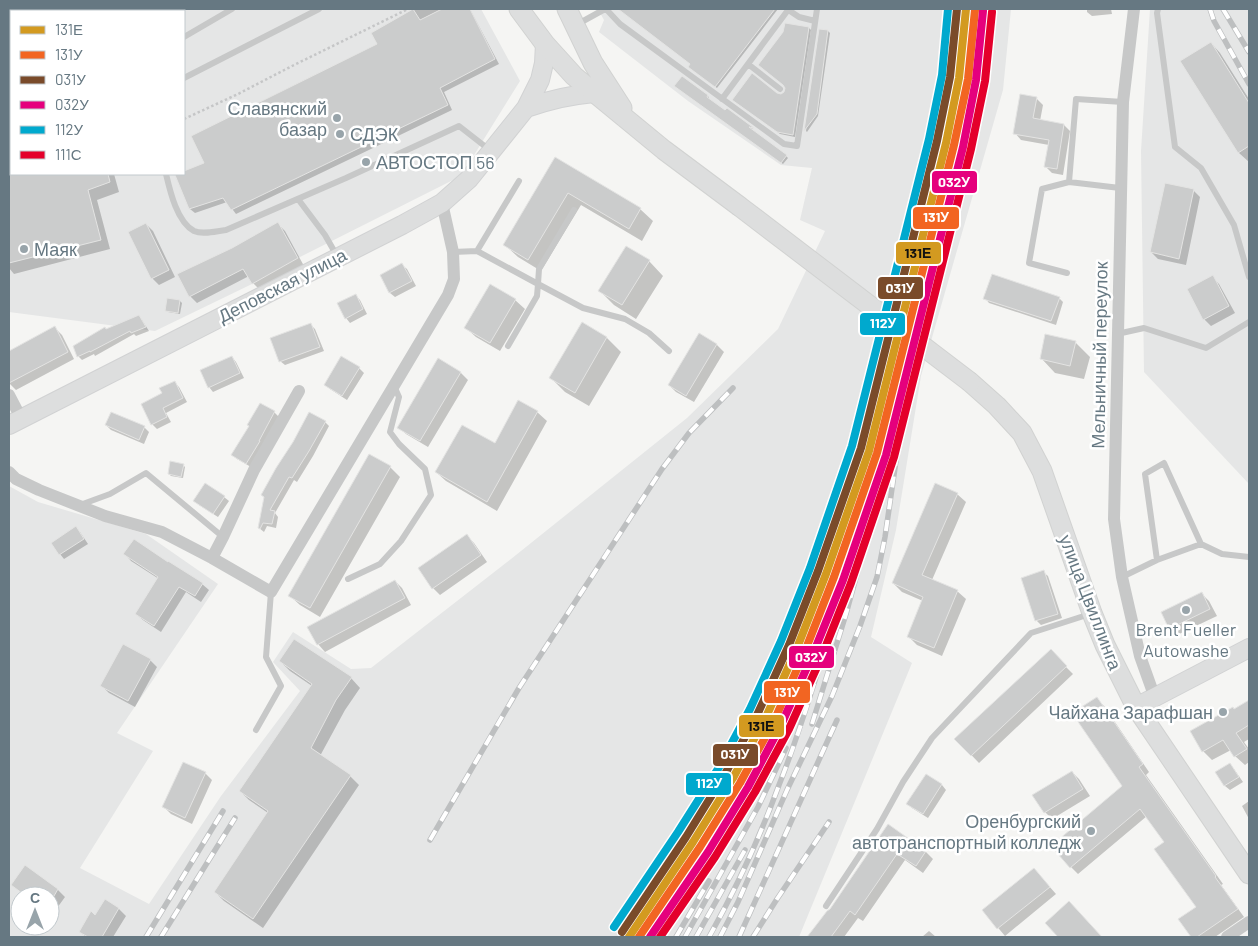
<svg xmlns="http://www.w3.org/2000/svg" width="1258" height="946" font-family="Barlow,sans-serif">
	<rect width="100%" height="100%" fill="#f5f5f3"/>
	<path fill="#e5e6e6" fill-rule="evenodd" d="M33,9H481L520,81L461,176L298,258L252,284L155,331L9,312V26L11,24V174H184V11H29Z
		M598,9H1011L1003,90L921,376L896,530L871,637L912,663L799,937H9V486L38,502L146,534L218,584L117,733L153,751L80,868L149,904L221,796L300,691L273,662L293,632L351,669L371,668L511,559L687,418L778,329L825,231L800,220L812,168L781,165L688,101L599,32L604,20ZM20,896H50V926H20Z
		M1150,9H1249V484L1144,372L1141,151Z"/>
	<path fill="#0003" d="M36,9H74L76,11H33Z
		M416,9H470L499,64L444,92L452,110L236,214L227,202L195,213L190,209L176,176L184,174V173L205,164L378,44L372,33Z
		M628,9H778L717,88L691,69L692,65L625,13Z
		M1087,9H1111L1112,14L1092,16L1087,12Z
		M11,27V106L9,108V29Z
		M809,28L811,30L795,137L780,134L736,102L777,94L782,95L786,89L785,85Z
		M820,30L828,31L830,33L818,116L807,132L806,131Z
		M1211,43L1220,53L1249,99V162L1239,153L1182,61Z
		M682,77L708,96L709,98L708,99L726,112L727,110L753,129L747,128L786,156L788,158L783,164L678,88Z
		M1036,98L1043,105L1040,121L1064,125L1070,131L1063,175L1052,173L1046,167L1049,145L1021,140L1015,133Z
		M9,124H11V174H114L119,192L97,200L110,249L14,274L9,268Z
		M556,159L640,209L653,221L642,241L581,205L541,271L518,257L505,245Z
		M1193,190L1200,197L1186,265L1158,259L1151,252Z
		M146,224L153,231L175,277L159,285L152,278Z
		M278,224L285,231L304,266L260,290L253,283L249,276L197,303L190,296L232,249Z
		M649,261L663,276L636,319L614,305L600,291Z
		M402,265L407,269L416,286L395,297L390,293L381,276Z
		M1212,277L1219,284L1235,313L1211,326L1204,319Z
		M356,296L360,300L367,314L350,323L346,318Z
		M985,298H1059L1063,302L1056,325L989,303Z
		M168,299L180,301L182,303L180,314L168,312L166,310Z
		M515,300L525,309L500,351L476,337L466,328Z
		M138,316L142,320L149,331L136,336L134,334L95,356L94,354L82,360L78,356L107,330Z
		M310,324L315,329L324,351L285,365L280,361Z
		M583,324L607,338L621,352L589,406L565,392L551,378Z
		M55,328L62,335L74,359L16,390L9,383V352Z
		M699,335L717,345L724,352L694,402L676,392L669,385Z
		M1075,342L1090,357L1084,379L1055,373L1041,358Z
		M232,357L236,362L244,378L213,392L209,387Z
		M439,360L461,373L468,380L428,447L406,434L399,427Z
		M359,368L364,373L347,400L330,389L325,385Z
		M174,382L179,387L187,402L166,413L171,422L157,429L152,424L164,394Z
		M274,412L279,417L251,467L237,459L233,455Z
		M537,412L547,421L497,511L446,481L436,472L495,445Z
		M325,422L329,426L313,456L297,482L294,480L275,513L278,517L276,528L267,526L264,532L259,528L265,497Z
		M106,425L144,427L149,432L144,444L111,430Z
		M370,456L390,467L400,477L320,617L300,605L290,596Z
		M183,465L185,467L183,478L171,476L169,474Z
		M957,494L966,502L932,580L957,591L966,599L942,656L917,645L908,636L923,601L902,592L893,583Z
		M224,497L229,501L218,517L199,505Z
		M76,528L80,532L88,544L64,559L60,554Z
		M467,536L474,543L487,562L440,595L433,588L419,568Z
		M125,554L202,584L209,590L201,602L186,592L161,632L143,620L136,614L159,579L131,561Z
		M1043,572L1048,576L1062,618L1041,625L1036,620Z
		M395,581L402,588L411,605L325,652L318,644Z
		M1202,594L1209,601L1217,616L1177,635L1170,628Z
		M1050,651L1073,674L979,763L956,739Z
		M150,660L157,667L135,707L109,693L102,686Z
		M280,661L351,678L360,688L345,710L320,756L350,776L359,785L263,928L224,901L215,892L268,813L249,800L240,791L312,686L290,671Z
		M1097,699L1104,706L1149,772L1146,775L1223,884L1221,885L1244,917L1215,937H1193L1180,919L1197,907L1165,842L1147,816L1078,874L1071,867L1123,786Z
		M1249,702V739L1244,742L1249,749V762L1245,765L1235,756L1231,750L1212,760L1203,751L1235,710Z
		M1230,764L1234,769L1243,782L1230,790L1225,786L1217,772Z
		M1072,772L1079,779L1090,796L1052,819L1045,812Z
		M205,773L212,780L192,824L171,814L164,807Z
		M926,775L942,785L946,790L928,818L912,808L908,804Z
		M1249,801V819L1242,806Z
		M888,826L926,852L933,859L923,873L905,860L863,921L858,918L844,937H809L827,912L831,910Z
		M25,867L58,890L65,897L52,915L50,914V896H25L12,884Z
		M1034,869L1056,894L1005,936L984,911Z
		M105,901L119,909L126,916L113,937H86L80,932L96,916Z
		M929,931L936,937H922Z"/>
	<path fill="#cbcccc" stroke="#e4e4e3" d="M413,9L420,20L442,9H470L495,59L440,88L448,105L231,210L223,198L189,209L175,175L178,174H184V171L204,163L191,136L377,44L371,33Z
		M618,9H775L715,87L688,67L690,64Z
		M785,23L809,27L793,135L777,132L732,100L752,73L777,93L781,94L784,92L785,88L783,85L758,65L783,32Z
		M819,29L828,30L817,114L804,131Z
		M1211,42L1249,103V146L1238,153L1180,61Z
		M682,76L708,95L707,97L725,110L727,108L754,128L749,127L787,155L781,163L674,86Z
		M1020,94L1037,97L1033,118L1064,124L1057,169L1044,167L1049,140L1013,134Z
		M555,157L641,208L629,229L568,193L528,260L503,245Z
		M9,174H108L110,182L88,190L101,240L9,263Z
		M1165,183L1194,189L1179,259L1150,252Z
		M278,222L298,258L252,284L243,269L189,297L177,274L232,248Z
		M146,223L169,270L151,279L128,232Z
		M626,246L650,260L622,305L598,291Z
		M402,263L412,281L389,293L380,275Z
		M992,274L1060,297L1051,321L983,299Z
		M1213,275L1229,306L1203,320L1187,289Z
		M490,284L516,299L490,343L464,328Z
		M356,294L363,309L345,319L337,303Z
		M167,298L180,300L178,313L165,311Z
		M139,315L146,327L131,333L130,331L90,352V351L77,357L73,346L105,327L106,329Z
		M582,322L607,337L575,393L549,378Z
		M311,323L320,347L279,362L270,338Z
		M55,326L68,352L9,383V351Z
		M699,333L717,344L686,396L668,385Z
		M1045,334L1076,341L1070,366L1040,359Z
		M232,356L240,373L208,388L200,370Z
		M341,356L360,367L342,396L324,385Z
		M438,358L461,372L420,441L397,428Z
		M175,381L183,398L163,408L167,417L151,425L141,404L162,393L159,388Z
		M518,400L538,411L487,502L435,472L462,425L495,443Z
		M260,403L275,411L259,441H260L246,464L231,455L249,426L247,425Z
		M111,412L145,426L139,440L105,425Z
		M309,412L326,421L309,451L292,478L289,477L270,510L275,511L272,524L263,523L260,529L258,528L264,497L261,495L276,468L293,442Z
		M369,454L391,466L310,608L288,596Z
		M170,461L184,464L181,477L168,474Z
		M205,483L225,496L213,514L193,501Z
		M935,483L958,493L922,575L958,590L934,648L907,637L923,597L892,583Z
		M76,526L84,539L59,555L51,543Z
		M467,534L481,555L432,589L418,568Z
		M134,539L168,562V561L203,583L195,596L179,587L154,626L135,614L158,577L123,554Z
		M1044,570L1058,614L1035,621L1021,578Z
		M395,580L405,598L317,645L307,627Z
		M1202,592L1210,609L1169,629L1161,612Z
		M294,639L352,677L336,700L311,748L351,775L253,919L214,892L268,811L239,791L312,684L279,661Z
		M123,644L151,659L128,701L100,686Z
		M1051,649L1067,666L971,756L954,739Z
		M1097,697L1143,764L1139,767L1216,876L1215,877L1238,909L1197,937H1191L1178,919L1196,907L1154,849L1164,842L1140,809L1070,868L1051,846L1122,786L1072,713Z
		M1249,700V725L1236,733L1247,749L1234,757L1223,740L1202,752L1190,731L1233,707L1234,709Z
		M183,762L206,772L185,818L162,807Z
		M1230,763L1239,777L1224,786L1215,772Z
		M1072,771L1083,789L1044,813L1032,795Z
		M926,774L942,784L923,814L906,804Z
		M888,824L926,851L916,866L897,854L855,915L850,911L831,937H807L827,911L830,909Z
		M25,865L58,889L54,896H26L11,885Z
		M1034,868L1050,887L997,929L982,910Z
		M105,899L119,908L102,937H88L79,932L91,911L95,915Z
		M1069,901L1102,937H1058L1045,923Z"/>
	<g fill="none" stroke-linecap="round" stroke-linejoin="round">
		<defs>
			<path id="secondary" d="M13,11L16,9
				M526,108C549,100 570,95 594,93
				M9,425L402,225L442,203L469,179L526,108L540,80L544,63L545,44
				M1136,707L1249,648"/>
			<path id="primary" d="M519,9L545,44L574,76L664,150L739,206
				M567,9L593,63L622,108
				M970,382L997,406L1022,433L1042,471L1092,613L1105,645L1136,707L1249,874"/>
		</defs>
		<use href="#secondary" stroke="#d1d2d3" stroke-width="20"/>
		<use href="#primary" stroke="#d1d2d1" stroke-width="21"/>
		<path stroke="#c5c6c7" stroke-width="2.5" stroke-dasharray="2.5 2.5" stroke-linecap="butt" d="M157,9V11L162,9
			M184,119L238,94L292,66L408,9"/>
		<path stroke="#c7c8c8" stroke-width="6" d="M606,9L620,24L784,144L797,146L817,9
			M787,9L799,17L815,21
			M1158,9L1157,13L1175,147L1201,168L1234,225L1249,277
			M576,25L605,9
			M184,37L232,9
			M748,64L780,89
			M184,78L319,9
			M722,99L788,10
			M166,174C170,191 177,222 194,231C203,235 216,231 226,230L346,178L459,126L491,151
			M1069,182L1120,188
			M298,199L325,235L337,256
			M574,210L539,269L538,284L583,308L625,319L649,333L669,351
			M477,251L519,181
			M453,252L477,251L538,284L537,296L508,346
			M1067,273L1029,263L1042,189L1069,182L1076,99L1123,102
			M1117,334L1144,328L1206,348L1249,322
			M80,505L110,494L146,473L223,537
			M1157,560L1145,474L1164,463L1201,544
			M1122,577L1157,560L1201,544L1222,554L1249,557
			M348,579L380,564L401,541L431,495L425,469L399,444L390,432L399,397L394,386
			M256,730L281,686L266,657L271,592
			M826,906L877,829L903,782L932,738L1031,633L1090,614"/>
		<path stroke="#c7c8c8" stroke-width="12" d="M1134,9L1123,102L1114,519L1122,577L1140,656L1155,698
			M9,395L21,418
			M9,472L16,479L39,490L105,516L162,532L212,558L271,592L448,295L454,279L453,252L442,203
			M212,558L223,537L254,470L299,391
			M1227,937L1249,922"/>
		<use href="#secondary" stroke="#dddede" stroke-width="18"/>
		<use href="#primary" stroke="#dddede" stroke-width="19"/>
		<defs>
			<path id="rail" d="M1210,9L1214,21L1249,84
				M1223,9L1249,52
				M812,724L846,614L865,545
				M430,840L519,688L662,469L689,433L733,388
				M710,853L752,786L786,723L812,664L873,512L894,446L911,369L938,265L968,161L981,99L993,9
				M146,937L223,811
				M161,937L235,818
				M648,937L695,877
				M676,937L709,881
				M685,937L758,807L786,748
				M696,937L745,850
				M709,937C736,889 760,837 779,785C797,740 811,694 825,648
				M720,937L738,902L787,790L832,696L860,626L877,577L885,537L897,454
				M739,937L837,720
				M753,937L777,899L829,822"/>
		</defs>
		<use href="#rail" stroke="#bdbfc0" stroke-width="5.5"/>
		<use href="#rail" stroke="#fff" stroke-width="4" stroke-dasharray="11" stroke-linecap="butt"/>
		<defs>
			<path id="primary-bridge" d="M739,206L970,382"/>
		</defs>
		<use href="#primary-bridge" stroke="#d1d2d1" stroke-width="21" stroke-linecap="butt"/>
		<use href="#primary-bridge" stroke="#dddede" stroke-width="19"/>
		<defs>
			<path id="rail-1" d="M629,937L693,842L733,778L766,717L797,648L826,574L869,451L946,143L959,78L966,9"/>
			<path id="rail-2" d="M639,937L700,847L740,783L774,721L805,651L834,577L877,453L954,145L968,79L975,10"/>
			<path id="rail-3" d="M622,932L686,837L725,774L758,713L789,645L818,571L861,448L937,141L950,77L957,9"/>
			<path id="rail-4" d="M650,937L708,852L748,787L781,725L813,654L843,580L886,455L963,147L976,80L983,11"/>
			<path id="rail-5" d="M614,927L678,832L718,769L750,709L781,641L810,568L852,446L929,139L942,75L948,9"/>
			<path id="rail-6" d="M660,937L715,857L755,792L789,729L821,658L851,583L894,457L971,149L985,81L992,12"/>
		</defs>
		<use href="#rail-1" stroke="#fff" stroke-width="11"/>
		<use href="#rail-2" stroke="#fff" stroke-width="11"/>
		<use href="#rail-3" stroke="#fff" stroke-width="11"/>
		<use href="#rail-4" stroke="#fff" stroke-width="11"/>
		<use href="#rail-5" stroke="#fff" stroke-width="11"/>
		<use href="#rail-6" stroke="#fff" stroke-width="11"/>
		<use href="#rail-1" stroke="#d39a20" stroke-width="8"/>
		<use href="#rail-2" stroke="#f26522" stroke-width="8"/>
		<use href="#rail-3" stroke="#7a4b2a" stroke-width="8"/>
		<use href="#rail-4" stroke="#e5007d" stroke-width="8"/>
		<use href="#rail-5" stroke="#00a9ce" stroke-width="8"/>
		<use href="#rail-6" stroke="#e4002b" stroke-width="8"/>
	</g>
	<g fill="#98a4aa" stroke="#fff" stroke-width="2">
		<circle cx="337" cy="118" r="5"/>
		<circle cx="340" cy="134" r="5"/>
		<circle cx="366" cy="162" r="5"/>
		<circle cx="24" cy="249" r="5"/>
		<circle cx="1186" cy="610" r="5"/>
		<circle cx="1223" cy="712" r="5"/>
		<circle cx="1091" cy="831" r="5"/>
	</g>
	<g text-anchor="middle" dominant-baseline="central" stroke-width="5" stroke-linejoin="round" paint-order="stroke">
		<g font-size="18" fill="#667882" stroke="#fff" text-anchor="end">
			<text x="327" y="108">Славянский<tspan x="327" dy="21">базар</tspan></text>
			<text x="350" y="134" text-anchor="start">СДЭК</text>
			<text x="376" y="162" text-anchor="start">АВТОСТОП 56</text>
			<text x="34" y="249" text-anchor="start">Маяк</text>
			<text x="1186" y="629" text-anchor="middle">Brent Fueller<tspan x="1186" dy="21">Autowashe</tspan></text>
			<text x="1213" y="712">Чайхана Зарафшан</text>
			<text x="1081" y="821">Оренбургский<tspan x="1081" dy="21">автотранспортный колледж</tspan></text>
		</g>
		<g font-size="18" fill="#667882" stroke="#fff">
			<text transform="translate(282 285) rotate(-27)">Деповская улица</text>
			<text transform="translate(1099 355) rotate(-89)">Мельничный переулок</text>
			<text transform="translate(1091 602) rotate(69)">улица Цвиллинга</text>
		</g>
	</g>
	<g stroke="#fff" stroke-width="2">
		<rect x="931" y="170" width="47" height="24" rx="5" fill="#e5007d"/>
		<rect x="912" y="206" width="48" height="24" rx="5" fill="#f26522"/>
		<rect x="895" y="241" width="47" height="24" rx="5" fill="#d39a20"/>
		<rect x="877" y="276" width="47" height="24" rx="5" fill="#7a4b2a"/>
		<rect x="859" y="312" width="47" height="24" rx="5" fill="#00a9ce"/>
		<rect x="788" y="645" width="47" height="24" rx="5" fill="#e5007d"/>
		<rect x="763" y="680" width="48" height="24" rx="5" fill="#f26522"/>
		<rect x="738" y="714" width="47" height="24" rx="5" fill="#d39a20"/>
		<rect x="712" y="743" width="47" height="24" rx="5" fill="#7a4b2a"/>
		<rect x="685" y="772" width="47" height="24" rx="5" fill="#00a9ce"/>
	</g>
	<g font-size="14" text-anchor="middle" font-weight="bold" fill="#fff">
		<text x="954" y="187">032У</text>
		<text x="936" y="222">131У</text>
		<text x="900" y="293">031У</text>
		<text x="883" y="328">112У</text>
		<text x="811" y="662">032У</text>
		<text x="787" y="697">131У</text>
		<text x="735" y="759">031У</text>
		<text x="709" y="788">112У</text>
	</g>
	<g font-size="14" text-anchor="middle" font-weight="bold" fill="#111">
		<text x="918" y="258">131Е</text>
		<text x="761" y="731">131Е</text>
	</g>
	<rect width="1258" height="946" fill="none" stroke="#667882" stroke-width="20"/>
	<rect x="10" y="10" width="175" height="165" fill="#ffffff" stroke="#c2c9cd"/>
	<rect x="20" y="26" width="25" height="8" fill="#d39a20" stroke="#c2c9cd"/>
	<text x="55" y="35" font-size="15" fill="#667882">131Е</text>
	<rect x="20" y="51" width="25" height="8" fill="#f26522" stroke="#c2c9cd"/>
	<text x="55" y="60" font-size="15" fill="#667882">131У</text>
	<rect x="20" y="76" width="25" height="8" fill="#7a4b2a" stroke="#c2c9cd"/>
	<text x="55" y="85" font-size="15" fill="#667882">031У</text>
	<rect x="20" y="101" width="25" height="8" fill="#e5007d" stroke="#c2c9cd"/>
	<text x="55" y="110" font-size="15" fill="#667882">032У</text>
	<rect x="20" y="126" width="25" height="8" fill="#00a9ce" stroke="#c2c9cd"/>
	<text x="55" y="135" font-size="15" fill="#667882">112У</text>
	<rect x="20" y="151" width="25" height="8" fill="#e4002b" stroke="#c2c9cd"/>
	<text x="55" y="160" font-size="15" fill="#667882">111С</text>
	<g transform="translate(35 911)"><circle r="24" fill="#ffffff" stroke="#c2c9cd"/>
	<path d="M0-4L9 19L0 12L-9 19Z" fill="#98a4aa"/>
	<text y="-8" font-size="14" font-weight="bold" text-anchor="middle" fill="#667882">С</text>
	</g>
</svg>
